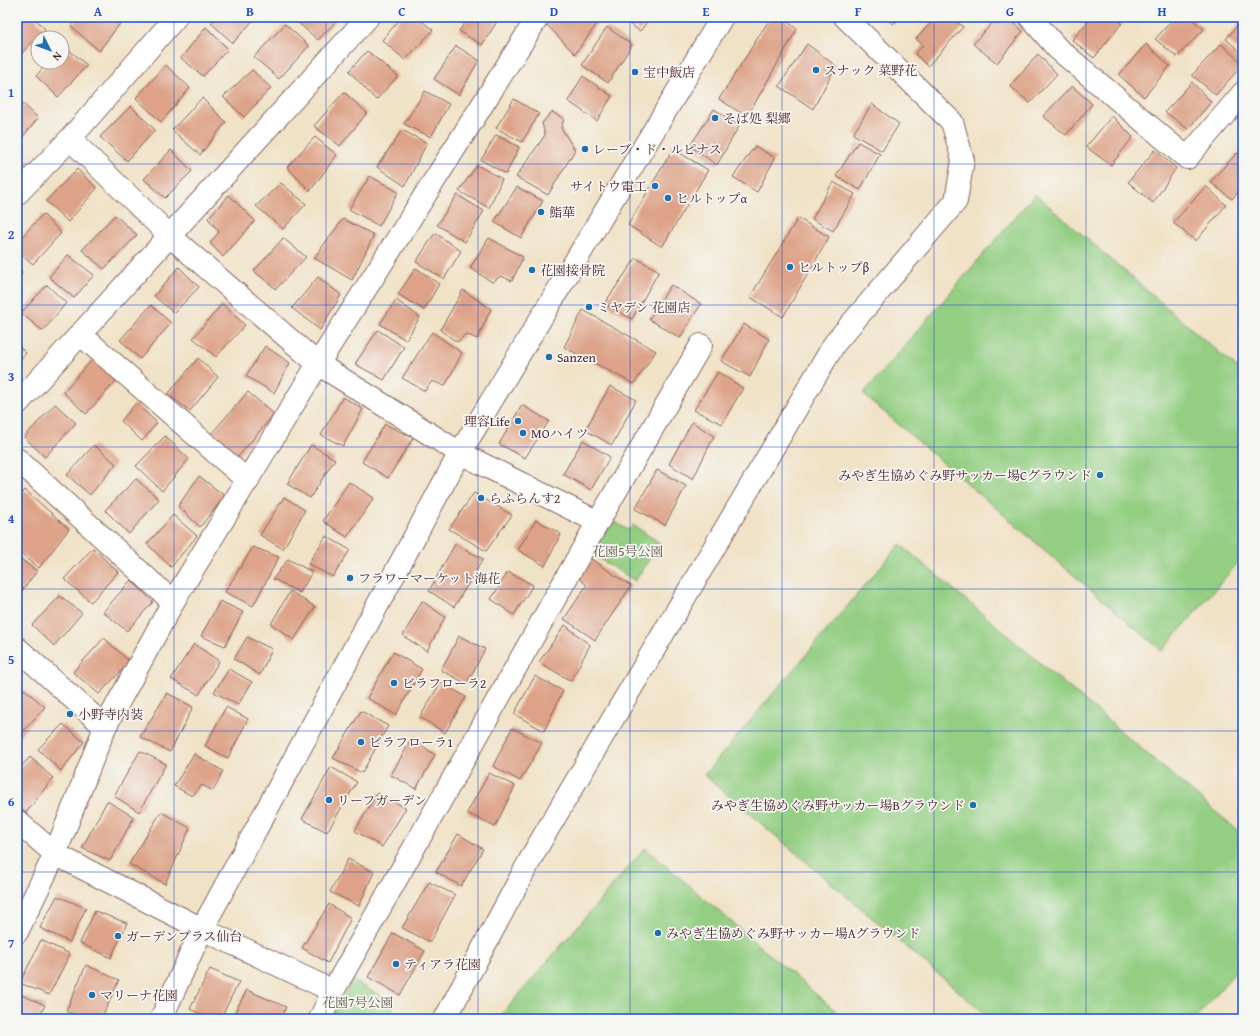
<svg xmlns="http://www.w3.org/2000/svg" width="1260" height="1036" font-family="'Gentium Book Plus','Noto Serif JP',serif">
	<rect width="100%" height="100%" fill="#f6f6f2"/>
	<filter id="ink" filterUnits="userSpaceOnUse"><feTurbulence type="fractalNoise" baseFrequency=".025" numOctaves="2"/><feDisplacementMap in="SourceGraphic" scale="8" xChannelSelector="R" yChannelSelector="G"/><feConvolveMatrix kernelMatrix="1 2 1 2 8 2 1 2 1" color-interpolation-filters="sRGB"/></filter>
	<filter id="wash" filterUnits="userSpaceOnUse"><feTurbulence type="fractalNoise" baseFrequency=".012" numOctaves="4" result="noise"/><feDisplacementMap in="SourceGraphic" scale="16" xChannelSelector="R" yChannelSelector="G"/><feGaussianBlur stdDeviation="0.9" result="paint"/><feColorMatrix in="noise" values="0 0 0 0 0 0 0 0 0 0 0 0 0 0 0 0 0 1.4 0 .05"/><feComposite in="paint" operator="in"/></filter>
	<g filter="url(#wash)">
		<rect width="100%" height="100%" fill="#f0e2c6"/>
		<path fill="#93ce82" stroke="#6e7656" d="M1035,194L1243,373V557L1162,651L863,394Z
			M609,519L628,530L633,525L660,543L635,581L590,553Z
			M900,544L1243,835V963L1195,1019H991L704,775Z
			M645,848L845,1019H498Z
			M352,980L395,1004L388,1019H331Z"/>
		<g id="blocks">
			<path fill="#dda287" d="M17,17H33L45,29L18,57L17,56Z
				M79,17H118L122,21L99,51L71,26Z
				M217,17H256L233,43L211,23Z
				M299,17H340L318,40L296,21Z
				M402,17H417L433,30L405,60L382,40Z
				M469,17H500L482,45L459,31Z
				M550,17H602L575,54L545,23Z
				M619,17H651L640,31Z
				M771,17H781L797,29L747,117L719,99Z
				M885,17H900L893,24Z
				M936,17H951L963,27L928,66L915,54L923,45L916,39Z
				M998,17H1007L1023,31L997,63L973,44Z
				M1092,17H1115L1122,23L1094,58L1072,40Z
				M1175,17H1190L1204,29L1177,57L1155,39Z
				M1243,19V54L1226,39Z
				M285,24L309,46L279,79L254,57Z
				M206,27L228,49L203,76L181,58Z
				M607,27L632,45L608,83L582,65Z
				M807,44L836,66L813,109L779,86Z
				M1146,44L1170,66L1144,97L1119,75Z
				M1221,44L1243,64L1216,95L1192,75Z
				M63,45L87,65L58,97L36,76L48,62H62Z
				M456,46L479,60L459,95L434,79Z
				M367,51L398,76L376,100L349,71Z
				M1038,54L1057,74L1030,103L1010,86Z
				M166,65L190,88L161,122L136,98Z
				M252,70L271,88L244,117L223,97Z
				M583,76L612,96L597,121L568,101Z
				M1192,82L1211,102L1188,129L1165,112Z
				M1072,86L1092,104L1066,135L1043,116Z
				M425,91L449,104L431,137L404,124Z
				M344,92L367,113L340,146L314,126Z
				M17,98L38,118L17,144Z
				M202,98L226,122L200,155L172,130Z
				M514,99L539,114L522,142L496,128Z
				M872,104L899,124L882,151L853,134Z
				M131,106L155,130L127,161L100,137Z
				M714,109L739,126L717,165L690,146Z
				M552,112L564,119L561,128L575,150L548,195L516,177L545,135L542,123Z
				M1112,116L1133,137L1111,165L1086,147Z
				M402,130L427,143L405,186L377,167Z
				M496,135L519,147L506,174L481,160Z
				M315,137L337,155L310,191L287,167Z
				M858,142L880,154L860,190L836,176Z
				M755,146L775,158L757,192L733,177Z
				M673,149L708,170L662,247L628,225Z
				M171,150L192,171L165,198L144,179Z
				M1155,150L1176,168L1153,203L1128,182Z
				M1237,153L1243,158V187L1232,199L1210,182Z
				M477,165L502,179L489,208L459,191Z
				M77,169L97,188L68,222L46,201Z
				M370,176L398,192L379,226L349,209Z
				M833,182L855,194L833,231L812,219Z
				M281,183L306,204L283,229L256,206Z
				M1206,186L1226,205L1196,241L1173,223Z
				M517,187L543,201L521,238L494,222Z
				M229,195L255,221L223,257L210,243L219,232L208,218Z
				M457,195L484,211L465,242L437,225Z
				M43,214L61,233L33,264L17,250V242Z
				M115,215L137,235L104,269L82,250Z
				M798,218L829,237L783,317L750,297Z
				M343,219L374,235L352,280L314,258Z
				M435,233L461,251L444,279L416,262Z
				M283,238L306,257L276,289L254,271Z
				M489,238L523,257L512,281L501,276L492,282L470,268Z
				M68,255L94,275L74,298L49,277Z
				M636,258L659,271L632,319L604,304Z
				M179,267L199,287L174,313L154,296Z
				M17,268L22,273L17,280Z
				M416,268L439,284L424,310L398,294Z
				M318,277L341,295L320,330L292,308Z
				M47,285L66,303L43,331L21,313Z
				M671,285L701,304L680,338L649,319Z
				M463,290L491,309L477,339L466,334L457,342L440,330Z
				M396,300L420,317L406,340L380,324Z
				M222,304L245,325L216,357L193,338Z
				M151,305L171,323L140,359L120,340Z
				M583,310L656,351L634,384L564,347Z
				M744,324L769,339L750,377L721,361Z
				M378,330L404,347L384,380L355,364Z
				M432,332L462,353L445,386L432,381L425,391L402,378Z
				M17,345L26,353L17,363Z
				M265,346L290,363L274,393L246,376Z
				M198,358L218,377L190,411L168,394Z
				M93,359L116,381L86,414L63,392Z
				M718,372L743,388L722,424L694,410Z
				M610,386L636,400L612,445L585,430Z
				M248,392L274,414L237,458L210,435Z
				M343,397L363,409L343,446L321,435Z
				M136,403L157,423L142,441L121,421Z
				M55,404L76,423L45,457L24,437Z
				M522,405L549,421L525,458L499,444Z
				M692,422L714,436L693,479L669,464Z
				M385,424L413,438L388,478L362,462Z
				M165,436L189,459L162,491L136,466Z
				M583,440L610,457L591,490L563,474Z
				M94,445L116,464L90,495L67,475Z
				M311,445L335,459L310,498L287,484Z
				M657,470L686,486L665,525L635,509Z
				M199,476L225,496L200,527L178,506Z
				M136,479L159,499L129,534L105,510Z
				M349,482L374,498L347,537L323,521Z
				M25,490L69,529L39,568L17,550V535L21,529L17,525V498Z
				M474,493L512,515L486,551L449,529Z
				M284,497L305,510L283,549L260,535Z
				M173,515L197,536L171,567L147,544Z
				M536,520L561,534L545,566L518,550Z
				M326,536L350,550L333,577L308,564Z
				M455,544L483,559L454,607L429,591Z
				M253,547L279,557L253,606L225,592Z
				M93,548L118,572L91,602L64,579Z
				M18,557L37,571L17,597V558Z
				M588,557L631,586L595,640L564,619L587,585L576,576Z
				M288,559L312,572L300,593L273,579Z
				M508,572L533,585L514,615L491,599Z
				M131,580L153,602L127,631L103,612Z
				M290,591L315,607L294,640L271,624Z
				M60,596L82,613L54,646L32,625Z
				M220,601L243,612L225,646L201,636Z
				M422,601L445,617L427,651L403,636Z
				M565,625L590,645L571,681L539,662Z
				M459,636L485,649L467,684L441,670Z
				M247,637L272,649L260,675L234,659Z
				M104,638L130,662L99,694L73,672Z
				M194,644L219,661L199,695L171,679Z
				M393,652L422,669L396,715L367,698Z
				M229,669L252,682L238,705L214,692Z
				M535,676L563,691L544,731L514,714Z
				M441,682L466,697L445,733L420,717Z
				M24,689L45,707L19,736L17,734V697Z
				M167,693L193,707L170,752L140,737Z
				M226,707L248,719L228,758L205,746Z
				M361,711L388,726L362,773L333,758Z
				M63,724L84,742L61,771L38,749Z
				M512,728L542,743L520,781L493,766Z
				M412,738L435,755L416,789L391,775Z
				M140,751L166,764L139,812L114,796Z
				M194,754L223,771L213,791L202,785L192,796L174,786Z
				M30,757L53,778L26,813L17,803V771Z
				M331,767L357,782L327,832L302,819Z
				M489,773L515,786L495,827L467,813Z
				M377,793L406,808L382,847L355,831Z
				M107,801L134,817L110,861L82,848Z
				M161,812L190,828L165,884L129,864Z
				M458,834L483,849L461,886L436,872Z
				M348,859L374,872L359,906L330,892Z
				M429,882L455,895L430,942L402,928Z
				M57,896L86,908L70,942L40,928Z
				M329,904L351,918L328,963L302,948Z
				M95,911L127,923L111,958L80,943Z
				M393,933L425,951L400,995L368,977Z
				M41,940L70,954L49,995L20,983Z
				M86,965L119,980L101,1019H85L66,1011Z
				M210,969L239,982L220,1019H211L190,1009Z
				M247,990L286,1007L281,1019H231Z
				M17,993L45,1005L38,1019H17Z"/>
		</g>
	</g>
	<g filter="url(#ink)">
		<use href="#blocks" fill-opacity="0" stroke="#846361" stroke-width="1"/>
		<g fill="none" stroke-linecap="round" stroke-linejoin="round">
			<defs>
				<path id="minor" d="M1030,17L1057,48L1187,158L1243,93
					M70,139L176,17
					M17,194L70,139L170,236L318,364L460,453L598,522
					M80,334L248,481
					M17,404L368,17
					M17,459L173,602
					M17,648L105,727
					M17,821L55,854L202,929L333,991
					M17,932L55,854L105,727L173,602L318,364L538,17
					M161,1019L202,929L460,453L722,17
					M320,1019L333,991L598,522L701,345
					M445,1019L536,849L835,343L956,201L963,160L952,122L845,17"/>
			</defs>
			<use href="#minor" stroke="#846361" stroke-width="24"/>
			<use href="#minor" stroke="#fff" stroke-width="22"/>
		</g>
	</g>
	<path fill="none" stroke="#1d4ed8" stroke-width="1" stroke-opacity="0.55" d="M174,17V1019M326,17V1019M478,17V1019M630,17V1019M782,17V1019M934,17V1019M1086,17V1019M17,164H1243M17,305H1243M17,447H1243M17,589H1243M17,731H1243M17,872H1243"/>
	<g fill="#1f6fb2" stroke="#f6f6f2" stroke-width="1.5">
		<circle cx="816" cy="70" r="4"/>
		<circle cx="635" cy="72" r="4"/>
		<circle cx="715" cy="118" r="4"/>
		<circle cx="585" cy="149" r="4"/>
		<circle cx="655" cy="186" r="4"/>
		<circle cx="668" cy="198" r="4"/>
		<circle cx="541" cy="212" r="4"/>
		<circle cx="790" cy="267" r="4"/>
		<circle cx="532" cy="270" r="4"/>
		<circle cx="589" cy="307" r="4"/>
		<circle cx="549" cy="357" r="4"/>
		<circle cx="518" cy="421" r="4"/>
		<circle cx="523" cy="433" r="4"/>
		<circle cx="1100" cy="475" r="4"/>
		<circle cx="481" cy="498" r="4"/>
		<circle cx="350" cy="578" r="4"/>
		<circle cx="394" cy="683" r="4"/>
		<circle cx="70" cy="714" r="4"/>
		<circle cx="361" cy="742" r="4"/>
		<circle cx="329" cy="800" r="4"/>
		<circle cx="973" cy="805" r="4"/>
		<circle cx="658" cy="933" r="4"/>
		<circle cx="118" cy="936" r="4"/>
		<circle cx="396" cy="964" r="4"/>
		<circle cx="92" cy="995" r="4"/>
	</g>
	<g text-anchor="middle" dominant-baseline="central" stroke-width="3.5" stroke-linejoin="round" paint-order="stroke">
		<g font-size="13" fill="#4a1f2b" stroke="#f6f6f2" text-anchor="start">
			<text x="824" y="70">スナック 菜野花</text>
			<text x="643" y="72">宝中飯店</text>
			<text x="723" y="118">そば処 梨郷</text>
			<text x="593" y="149">レーブ・ド・ルピナス</text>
			<text x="647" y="186" text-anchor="end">サイトウ電工</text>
			<text x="676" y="198">ヒルトップα</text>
			<text x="549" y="212">鮨華</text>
			<text x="798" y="267">ヒルトップβ</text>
			<text x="540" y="270">花園接骨院</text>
			<text x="597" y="307">ミヤデン 花園店</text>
			<text x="557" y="357">Sanzen</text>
			<text x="510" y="421" text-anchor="end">理容Life</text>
			<text x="531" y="433">MOハイツ</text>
			<text x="1092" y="475" text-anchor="end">みやぎ生協めぐみ野サッカー場Cグラウンド</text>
			<text x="489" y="498">らふらんす2</text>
			<text x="358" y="578">フラワーマーケット海花</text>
			<text x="402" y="683">ビラフローラ2</text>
			<text x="78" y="714">小野寺内装</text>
			<text x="369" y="742">ビラフローラ1</text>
			<text x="337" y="800">リーフガーデン</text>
			<text x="965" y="805" text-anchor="end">みやぎ生協めぐみ野サッカー場Bグラウンド</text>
			<text x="666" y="933">みやぎ生協めぐみ野サッカー場Aグラウンド</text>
			<text x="126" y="936">ガーデンプラス仙台</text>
			<text x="404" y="964">ティアラ花園</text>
			<text x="100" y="995">マリーナ花園</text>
		</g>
		<g font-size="13" fill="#605445" stroke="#f6f6f2">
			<text x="628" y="551">花園5号公園</text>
			<text x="358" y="1002">花園7号公園</text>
		</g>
	</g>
	<rect width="1260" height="1036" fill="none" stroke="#f6f6f2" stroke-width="44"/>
	<g transform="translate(50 50) rotate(132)"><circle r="19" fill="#f6f6f2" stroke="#b1a0a2"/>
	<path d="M0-3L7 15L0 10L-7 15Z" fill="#1f6fb2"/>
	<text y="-6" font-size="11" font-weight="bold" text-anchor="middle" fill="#4a1f2b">N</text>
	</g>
	<rect x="22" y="22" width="1216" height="992" fill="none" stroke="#1d4ed8" stroke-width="1.5"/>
	<g font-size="13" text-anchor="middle" font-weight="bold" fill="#1d4ed8">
		<text x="98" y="16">A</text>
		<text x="250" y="16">B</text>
		<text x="402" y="16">C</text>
		<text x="554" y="16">D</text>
		<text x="706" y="16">E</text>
		<text x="858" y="16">F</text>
		<text x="1010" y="16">G</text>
		<text x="1162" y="16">H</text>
		<text x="11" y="97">1</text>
		<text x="11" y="239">2</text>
		<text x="11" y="381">3</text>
		<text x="11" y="523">4</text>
		<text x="11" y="664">5</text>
		<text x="11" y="806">6</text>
		<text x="11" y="948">7</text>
	</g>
</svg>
